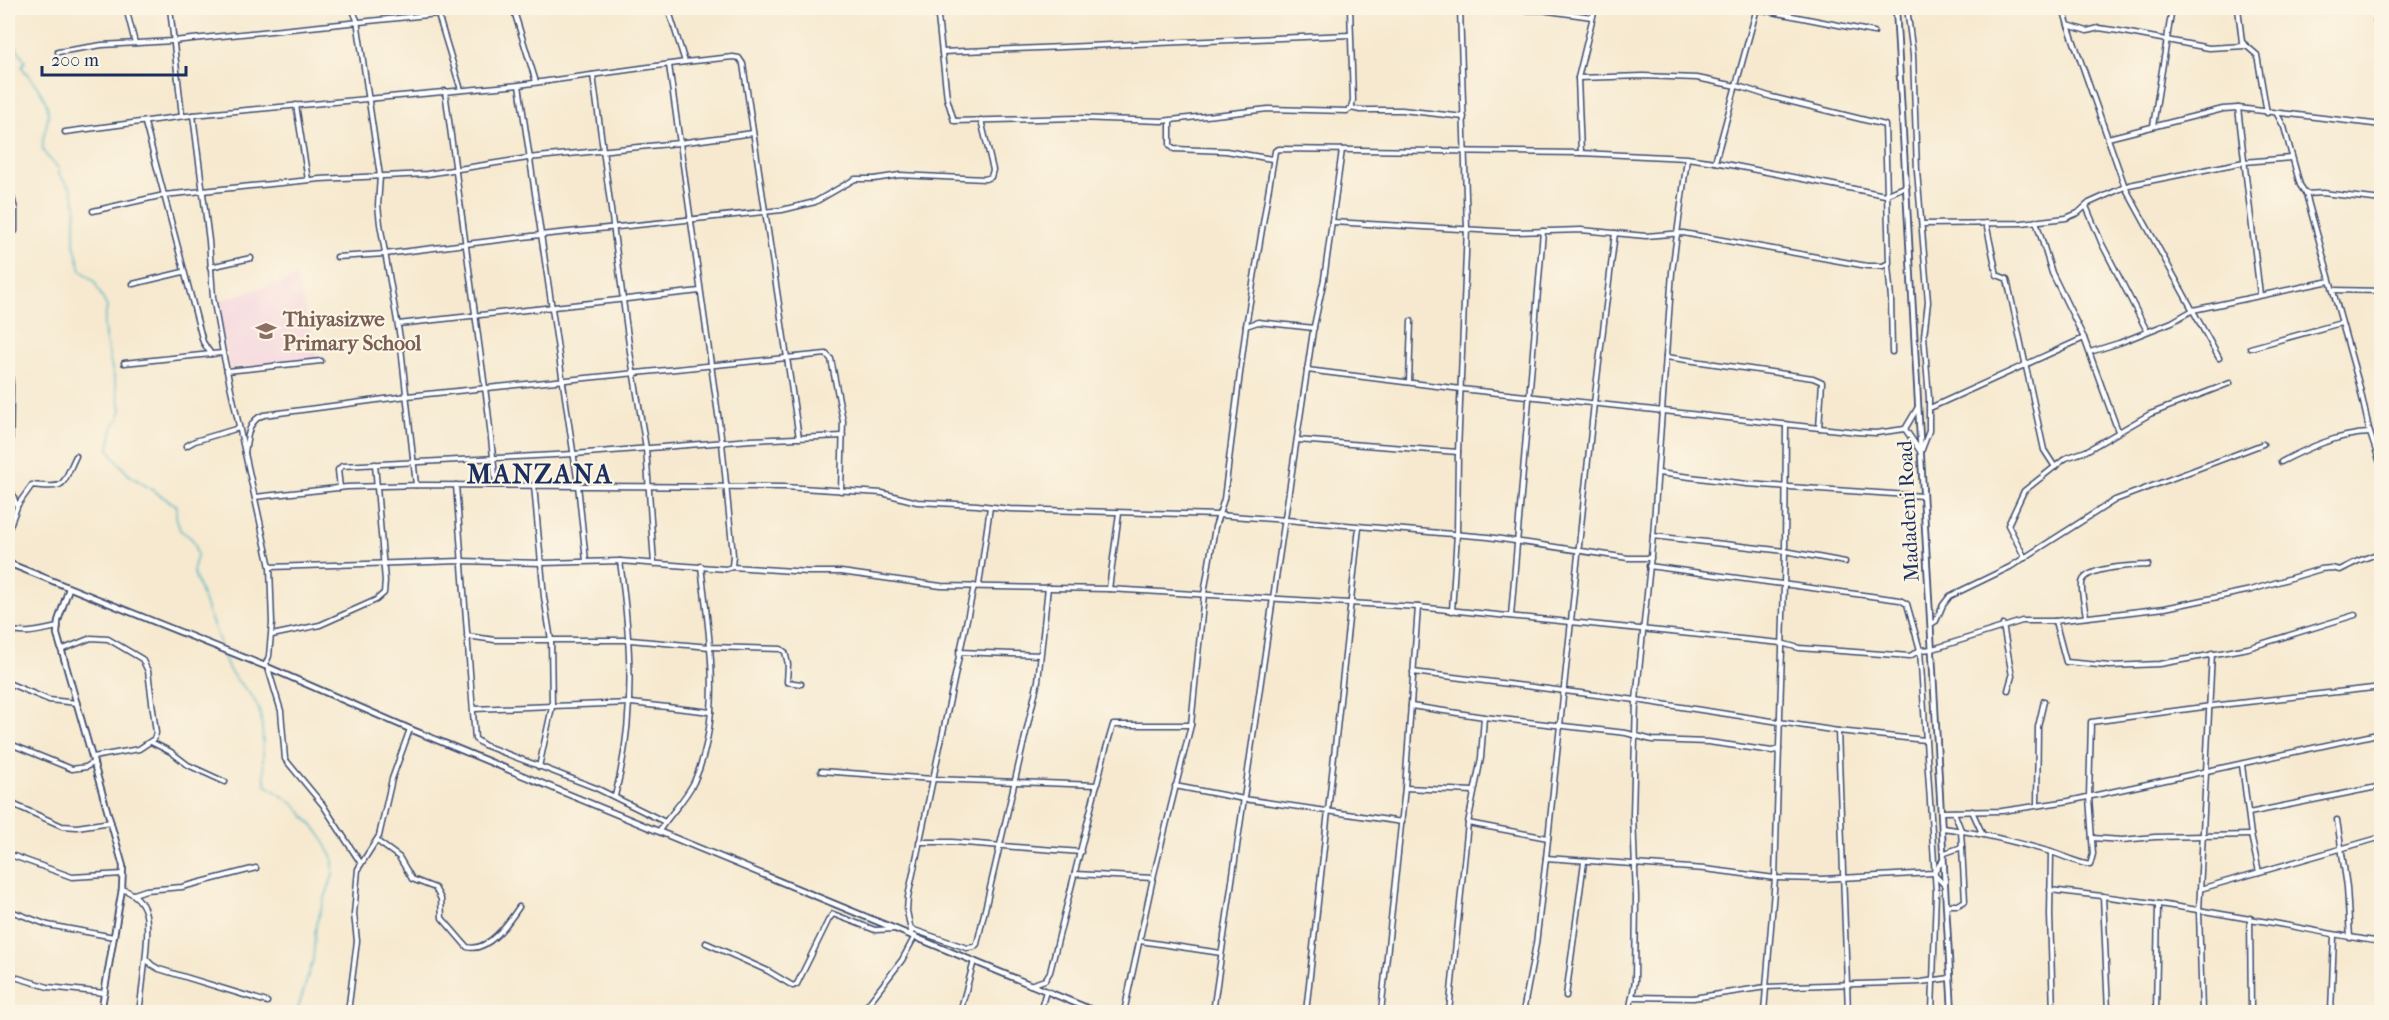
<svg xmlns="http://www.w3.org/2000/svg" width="2389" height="1020" font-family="'IM FELL French Canon',serif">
	<rect width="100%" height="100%" fill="#fcf5e5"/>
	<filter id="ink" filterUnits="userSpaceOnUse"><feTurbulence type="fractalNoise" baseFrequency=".0167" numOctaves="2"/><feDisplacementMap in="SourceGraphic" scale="12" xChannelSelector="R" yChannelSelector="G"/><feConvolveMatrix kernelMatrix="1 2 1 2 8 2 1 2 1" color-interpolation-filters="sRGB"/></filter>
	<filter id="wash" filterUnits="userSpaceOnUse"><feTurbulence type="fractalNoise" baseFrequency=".008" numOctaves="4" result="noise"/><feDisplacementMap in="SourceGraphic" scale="24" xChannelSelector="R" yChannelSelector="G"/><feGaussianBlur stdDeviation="1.35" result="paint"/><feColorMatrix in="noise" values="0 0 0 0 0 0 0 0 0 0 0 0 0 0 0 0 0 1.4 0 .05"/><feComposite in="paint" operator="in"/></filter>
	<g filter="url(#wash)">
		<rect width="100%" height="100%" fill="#f6e9cf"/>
		<path fill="#f4cfde" d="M296,277L318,360L230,368L215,302Z"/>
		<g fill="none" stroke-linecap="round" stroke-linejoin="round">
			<g stroke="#47b1c5" stroke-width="1.5">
				<path d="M8,22L12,40L25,61L22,67C31,81 48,95 48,113C49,126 37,144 46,155C50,160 55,164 59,169V175L71,188L76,205L74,244L81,270L94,281L107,307L104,324L105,337L121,409L119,419L114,424L109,448L113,456L129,475L177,506L176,517L180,530L191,538L195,544L197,556L193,571L221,646"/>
				<path d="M222,650C224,656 226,663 228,668C236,683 254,693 259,710C266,734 260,761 266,785L295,805L320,834L333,858V875L316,924L313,960L297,1012"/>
			</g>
		</g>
	</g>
	<g filter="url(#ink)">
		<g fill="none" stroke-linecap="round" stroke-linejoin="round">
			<g stroke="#3c4b6f" stroke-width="7">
				<g id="minor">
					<path d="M126,8L135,43"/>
					<path d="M170,8L182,116"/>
					<path d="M352,8L357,20L380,176L378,205L380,224L400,338L416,485"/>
					<path d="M436,8L461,90"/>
					<path d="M513,8L536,82"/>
					<path d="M937,8L947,98L954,121L1077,118L1162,121L1268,109L1347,111L1351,108L1353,100L1350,8"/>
					<path d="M1752,8L1874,32"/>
					<path d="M1907,8L1913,55L1917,171L1928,302L1924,336L1929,398V431L1921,452"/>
					<path d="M2063,8L2068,25L2125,187L2219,358"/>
					<path d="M2238,8L2242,42L2257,55L2267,113"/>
					<path d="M1460,11L1541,10L1592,17"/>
					<path d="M2376,21L2382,22"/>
					<path d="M2068,25L2087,31L2099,28L2119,31L2209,48L2245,46"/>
					<path d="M58,52L102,45L173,41L496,8"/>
					<path d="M942,52L1350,35"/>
					<path d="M685,62L733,57L739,58L743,64L799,438"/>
					<path d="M593,75L630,352L646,448L654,564"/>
					<path d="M519,85L578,485L586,561"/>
					<path d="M445,91L488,410L496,485"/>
					<path d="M296,105L308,180"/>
					<path d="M1351,108L1360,110H1402L1464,117"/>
					<path d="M2238,108L2260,295"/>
					<path d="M2277,114L2284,127L2300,185L2306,194L2359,384L2370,433L2382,469"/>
					<path d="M1170,121V145L1174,149L1226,151L1272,159"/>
					<path d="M145,123L203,342L211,354L223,353"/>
					<path d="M2153,126L2172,8"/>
					<path d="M65,132L193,115"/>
					<path d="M2108,138L2223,109L2238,108L2382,125"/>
					<path d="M1581,153L1578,78L1595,8"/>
					<path d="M1715,162L1757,8"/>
					<path d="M2306,194L2323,193L2382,200"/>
					<path d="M2086,206L2102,244L2147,331"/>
					<path d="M93,211L164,195L320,179L427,174L528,158L679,143L753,133"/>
					<path d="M2036,221L2052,273L2084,338L2118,431"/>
					<path d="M1332,222L1515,232L1581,230L1646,236L1683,233L1867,266H1883L1889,263L1885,125L1772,97L1741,87L1697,78L1643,76L1578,78"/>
					<path d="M1986,223L1997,275L2007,279L2044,450L2055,467"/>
					<path d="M1922,224L2022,223L2066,218L2078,213L2089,203L2129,185L2244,162L2291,158"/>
					<path d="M8,232L15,231V209L9,186"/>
					<path d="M337,257L385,254L540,235L782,210L815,202L855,179H874L900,175L985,179L991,177L993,170L981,120"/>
					<path d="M1888,265L1891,299L1892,352"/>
					<path d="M210,267L251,258"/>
					<path d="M133,284L183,272"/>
					<path d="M2333,290L2382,291"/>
					<path d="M398,324L700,291"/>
					<path d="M1246,326L1258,322L1314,328"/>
					<path d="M2250,348L2341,323"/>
					<path d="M2090,352L2119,343L2172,322L2193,310L2330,281"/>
					<path d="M1666,357L1813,378L1822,382L1819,428"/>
					<path d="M124,363L211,354"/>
					<path d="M1307,370L1461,389L1857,432L1876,433L1905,429"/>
					<path d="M8,371L10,374L11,386L10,475V486L17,507L8,531"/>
					<path d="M227,371L321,361"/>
					<path d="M1409,382L1411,321"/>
					<path d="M1930,408L2084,338"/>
					<path d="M1905,429L1920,451"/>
					<path d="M1905,429L1918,407"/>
					<path d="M1297,440L1458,452"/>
					<path d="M186,446L195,441L239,428"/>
					<path d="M245,453C247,439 248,419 264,415L407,396L826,354L831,359L843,421L841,491"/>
					<path d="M2281,462C2310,447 2338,434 2370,433"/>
					<path d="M1658,473L1747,484L1923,496"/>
					<path d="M456,485L475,739L484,745L596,788L665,822"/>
					<path d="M534,485L544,597L551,640L552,707L539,767"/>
					<path d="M340,488L338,470L342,466L574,454L751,440L843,436"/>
					<path d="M255,497L347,487L421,485L784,487L882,493L917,502L977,505L1010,509L1218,515L1286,520L1488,537L1628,558H1651"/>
					<path d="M17,506L32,485C67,488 60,489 76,456"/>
					<path d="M1653,536L1785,551L1845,562"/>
					<path d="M2025,558L2008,525L2024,491L2066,458L2086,451L2150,414L2230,383"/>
					<path d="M1649,566L1900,600L1907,604L1920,650L1936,892L1932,1012"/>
					<path d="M270,567L461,561L542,563L620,561L726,569L732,567L733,555L722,443L669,65"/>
					<path d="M732,567L808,572H841L941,586L1109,589L1418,607L1781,643L1799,648L1910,656L1920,650L1933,649L2022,621H2055L2165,608L2251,590L2321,569L2331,568L2340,570L2358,561L2382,552"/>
					<path d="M979,585L990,507"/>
					<path d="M1109,589L1119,513"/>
					<path d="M1452,611L1457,534L1458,452L1467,228L1460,8"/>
					<path d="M1511,616L1543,231"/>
					<path d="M2086,617C2085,607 2081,593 2082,583C2085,566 2134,566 2148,565"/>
					<path d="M2055,621L2066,662L2110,666L2160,664L2248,648L2355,615"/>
					<path d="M1931,624L1936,621L1943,605L1950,596L2010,567L2115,500L2263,444"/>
					<path d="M2003,625L2012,676L2008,690"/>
					<path d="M8,629C24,636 41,630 58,627"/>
					<path d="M272,635L320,625L376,600L384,593L385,581L375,464"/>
					<path d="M467,636L495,640H630L710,647L781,649L785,652L788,664L787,682L801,684"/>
					<path d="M61,650L91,638L108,639L142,659L148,671L156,733L154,739L139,749L93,757"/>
					<path d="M959,652L1040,655"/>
					<path d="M265,666L269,656L272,623L270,567L223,353L213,297L209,241L193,115L519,85L685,62L668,8"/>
					<path d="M268,668L281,711L285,759L323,805L360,862"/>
					<path d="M1413,672L1636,700L1838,731L1925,740"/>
					<path d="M8,683L49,700L77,703"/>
					<path d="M1411,706L1484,717L1626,733L1652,740L1708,742L1772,751L1779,749"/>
					<path d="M474,709L631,703L711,712"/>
					<path d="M1838,731L1848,1012"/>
					<path d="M151,742L171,752L188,765L225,782"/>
					<path d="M8,743L72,769L86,767L94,762"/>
					<path d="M2242,765L2251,835L2259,872"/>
					<path d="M821,771L933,779L1097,785"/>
					<path d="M1175,786L1244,799L1402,822"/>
					<path d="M1405,788L1473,791"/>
					<path d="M615,796C636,716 631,642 620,561"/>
					<path d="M8,802L62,826L77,827L111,822"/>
					<path d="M2037,805L2038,727L2044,701"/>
					<path d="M1972,811L1982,833"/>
					<path d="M1942,812L2002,811L2069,801L2382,733"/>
					<path d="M2249,813L2382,786"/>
					<path d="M2337,820L2347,887L2350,938"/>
					<path d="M1468,823L1548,838"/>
					<path d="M1942,828C1978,832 2016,842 2051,852C2064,856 2077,863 2090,865L2093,854L2089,797L2091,722L2211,706L2382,687"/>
					<path d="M659,831C670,814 685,800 694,782C724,715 709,636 701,566"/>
					<path d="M2092,838L2122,840L2155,837L2251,835"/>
					<path d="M377,841L399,857L412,879L435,888L441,899L442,918L467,947C488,953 509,922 519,907"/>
					<path d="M919,842H952L1081,852"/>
					<path d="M2051,852L2050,915L2053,1012"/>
					<path d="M1945,853L1962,847"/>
					<path d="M8,854L72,877L123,874"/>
					<path d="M1546,858L1705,869L1775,878L1822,879L1933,873L1943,860"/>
					<path d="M1075,874L1153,878"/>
					<path d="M1934,874L1945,886"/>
					<path d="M122,889C152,899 148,927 146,952C144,972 142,992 139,1012"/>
					<path d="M2200,889L2382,837"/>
					<path d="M2050,890C2117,897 2184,907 2250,919C2294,926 2337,936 2382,942"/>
					<path d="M134,894L146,890L182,887L256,868"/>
					<path d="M2103,896L2108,1012"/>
					<path d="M1947,905H1958L1965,901L1961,830L1954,812"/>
					<path d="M8,910L48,925L114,937"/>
					<path d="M2250,918L2251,1012"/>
					<path d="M911,929L967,948L974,947L977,944L1038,681L1048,587"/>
					<path d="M912,936L907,911L908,897L974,586"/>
					<path d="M1140,941L1221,953"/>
					<path d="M706,943L768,971L793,986L797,984L829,919L833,914L875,930L896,929"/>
					<path d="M146,959L152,965L159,969L267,1002"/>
					<path d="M8,975L48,987L105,993"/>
					<path d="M1030,985L1045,980L1050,972L1105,752L1113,725H1191"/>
					<path d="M1566,996L1584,862"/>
					<path d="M1633,997L1693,998L1766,987L1921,982L1950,978"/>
					<path d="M348,1012L357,941L354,914L358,869L379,836L392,779L410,729"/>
					<path d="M862,1012L902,960L915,936"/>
					<path d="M960,1012L974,961"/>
					<path d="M1040,1012L1046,991"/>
					<path d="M1124,1012L1153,878L1191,725L1204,594L1215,527L1224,499L1246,326L1275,151L1279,149L1581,153L1687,158L1715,162L1885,195L1907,186"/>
					<path d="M1213,1012L1273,598L1313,331L1324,279L1342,150"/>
					<path d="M1306,1012L1359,527"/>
					<path d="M1381,1012L1405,788L1418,607"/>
					<path d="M1449,1012L1468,823L1481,758L1484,717"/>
					<path d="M1523,1012L1536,944L1546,858L1594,403L1615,233"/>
					<path d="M1629,1012L1635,981L1636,897L1633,815L1636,700L1653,536L1672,272L1687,159"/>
					<path d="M1764,1012L1775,878L1785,551L1786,424"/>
					<path d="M2156,1012L2158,905"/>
					<path d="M2202,1012L2199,911L2212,653"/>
					<path d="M2331,1012L2334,936"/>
				</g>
			</g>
			<g stroke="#3c4b6f" stroke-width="8">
				<g id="tertiary">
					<path d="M1896,8L1952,1012"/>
					<path d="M8,563L265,666L410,729L1097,1012"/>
					<path d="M69,588L58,621L57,634L123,866L122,889L101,1012"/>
				</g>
			</g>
			<use href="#minor" stroke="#fff" stroke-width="4"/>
			<use href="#tertiary" stroke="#fff" stroke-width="4.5"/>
		</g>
	</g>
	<defs>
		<g id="school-bare" transform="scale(1.62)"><path d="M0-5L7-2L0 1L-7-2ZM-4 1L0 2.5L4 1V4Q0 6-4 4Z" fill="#8d6e63" stroke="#fcf5e5" stroke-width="2.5" paint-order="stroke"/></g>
	</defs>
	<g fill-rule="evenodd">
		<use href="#school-bare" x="266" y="331"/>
	</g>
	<g text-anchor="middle" stroke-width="4.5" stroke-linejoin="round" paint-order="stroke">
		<g font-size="21" font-weight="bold" fill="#785e54" stroke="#fcf5e5" text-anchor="start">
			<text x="283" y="326">Thiyasizwe<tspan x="283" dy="24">Primary School</tspan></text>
		</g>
		<g font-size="21" fill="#1b2f5e" stroke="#fcf5e5">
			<text transform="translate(1908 511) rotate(-93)" y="7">Madadeni Road</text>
		</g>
		<g font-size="27" font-weight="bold" letter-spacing="1.5" fill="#1b2f5e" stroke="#fcf5e5">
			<text x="540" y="483">MANZANA</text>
		</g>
	</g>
	<rect width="2389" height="1020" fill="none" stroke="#fcf5e5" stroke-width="30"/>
	<path d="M42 66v9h144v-9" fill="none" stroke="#1b2f5e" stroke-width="3"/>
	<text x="51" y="66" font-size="18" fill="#1b2f5e" stroke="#fcf5e5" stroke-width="4.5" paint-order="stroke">200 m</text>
</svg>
